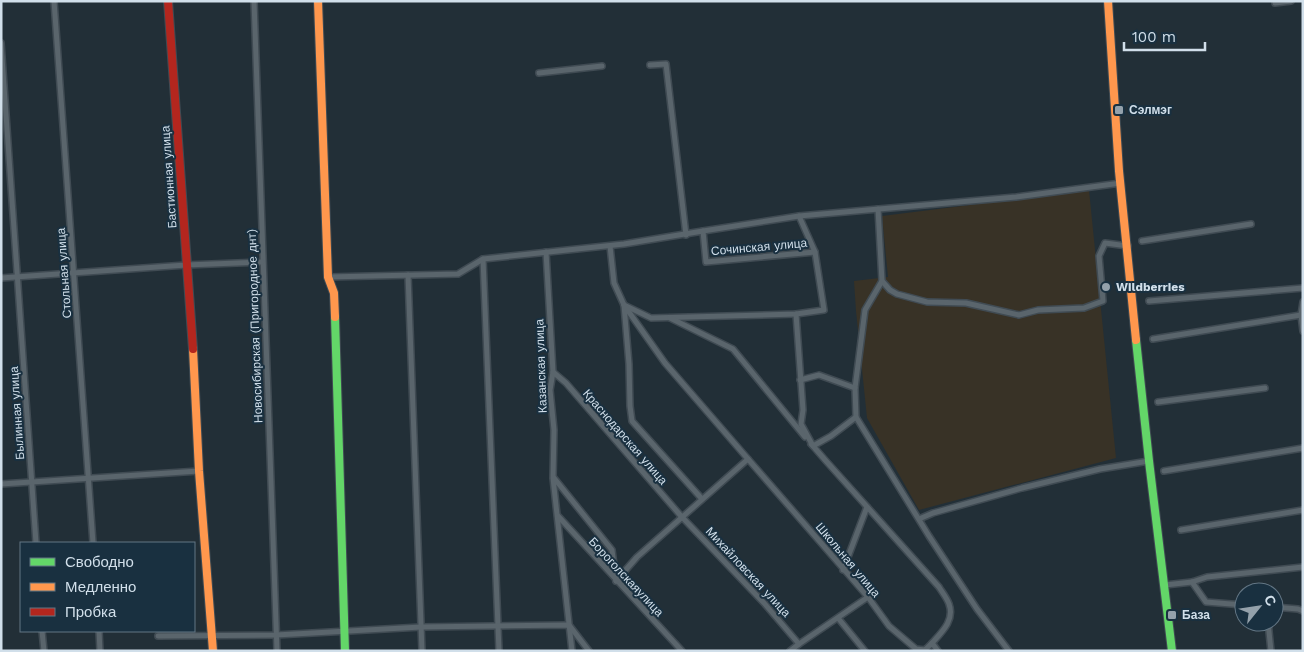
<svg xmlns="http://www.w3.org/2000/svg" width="1304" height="652" font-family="'Work Sans',sans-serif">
	<rect width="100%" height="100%" fill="#222f37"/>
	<path fill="#383226" d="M1089,190L1116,458L919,510L867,418L856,311L854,281L888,277L882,216Z"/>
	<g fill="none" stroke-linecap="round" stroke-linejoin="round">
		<g stroke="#404b53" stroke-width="8">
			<g id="street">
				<path d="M54,1L93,543"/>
				<path d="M254,1L277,651"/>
				<path d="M1275,3L1291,1"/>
				<path d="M1,43L36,543"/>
				<path d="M650,65L666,64L686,235"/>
				<path d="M539,73L602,66"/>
				<path d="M878,209L882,281L890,290L897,294L927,302L966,303L1019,315L1038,310L1084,308L1103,301L1099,256L1105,243L1128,246"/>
				<path d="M1142,241L1251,224"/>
				<path d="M610,246L614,283L624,305L629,364L630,406L632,421L702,499"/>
				<path d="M546,252L553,372L550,390L554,430L553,478L572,651"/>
				<path d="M815,252L706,262L703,231L799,216L1016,197L1121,183"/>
				<path d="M483,259L499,651"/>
				<path d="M408,275L422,651"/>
				<path d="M328,277L458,274L483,259L624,244L703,231"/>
				<path d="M1,278L186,265L262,262"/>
				<path d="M882,281L865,310L855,388L856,417L929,536L977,609L1009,651"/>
				<path d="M1149,301L1303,288"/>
				<path d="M1303,302L1301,315L1303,331"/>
				<path d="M624,305L651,318L796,314L824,310L815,252L799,216"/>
				<path d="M796,314L803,410L801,424L813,446L826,461L939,587C942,592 947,598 949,604C955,620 942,632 932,643"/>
				<path d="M670,318L733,349L805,437"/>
				<path d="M1153,339L1301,315"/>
				<path d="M553,372L566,383L681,516L764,603L799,644"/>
				<path d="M800,380L819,375L855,388"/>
				<path d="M1158,402L1265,388"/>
				<path d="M811,444L813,446L831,436L856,417"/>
				<path d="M748,459L868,597L889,626L916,649L925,650L932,643L938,651"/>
				<path d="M1164,471L1303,448"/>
				<path d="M554,478L612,550L616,581"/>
				<path d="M1,484L199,471"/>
				<path d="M558,516L682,651"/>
				<path d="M919,519L933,513L1022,488L1100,469L1149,461"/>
				<path d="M1181,530L1303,510"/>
				<path d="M843,570L867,507"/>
				<path d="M616,581L637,557L748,459L665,363L624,305"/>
				<path d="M1192,582L1206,602L1244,605"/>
				<path d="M1165,585L1192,582L1207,577L1303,567"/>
				<path d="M1274,607L1298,609L1303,611"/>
				<path d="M838,618L865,651"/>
				<path d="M1268,622L1271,651"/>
				<path d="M42,631L44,651"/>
				<path d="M99,631L100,651"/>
				<path d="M158,636L276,635L421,627L569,625L589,651"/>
				<path d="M790,651L799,644L868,597"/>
			</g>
		</g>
		<g stroke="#404b53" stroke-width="10">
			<g id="fast">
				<path d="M335,317L345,651"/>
				<path d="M1136,340L1149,461L1172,651"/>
			</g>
		</g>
		<g stroke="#404b53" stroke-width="10">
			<g id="slow">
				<path d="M318,1L328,277L334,293L335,317"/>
				<path d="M1108,1L1119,171L1136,340"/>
				<path d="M193,349L199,471L213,651"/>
			</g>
		</g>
		<g stroke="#404b53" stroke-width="10">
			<path id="jam" d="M168,1L193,349"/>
		</g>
		<use href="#street" stroke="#5a656c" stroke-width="5"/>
		<use href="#fast" stroke="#63d668" stroke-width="8"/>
		<use href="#slow" stroke="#ff974d" stroke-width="8"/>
		<use href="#jam" stroke="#b3261e" stroke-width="8"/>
	</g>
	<g fill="#94a1ab" stroke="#193040" stroke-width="2">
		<rect x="1114" y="105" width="10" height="10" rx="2.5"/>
		<circle cx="1106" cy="287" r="5"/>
		<rect x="1167" y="610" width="10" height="10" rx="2.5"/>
	</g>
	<g text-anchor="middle" stroke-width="4" stroke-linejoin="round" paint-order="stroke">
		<g font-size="12" font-weight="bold" fill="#d1dfea" stroke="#193040" text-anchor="start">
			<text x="1129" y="114">Сэлмэг</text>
			<text x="1116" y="291">Wildberries</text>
			<text x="1182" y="619">База</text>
		</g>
		<g font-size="12" fill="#d1dfea" stroke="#193040">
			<text transform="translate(169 177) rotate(-94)" y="4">Бастионная улица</text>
			<text transform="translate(759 247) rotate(-5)" y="4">Сочинская улица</text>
			<text transform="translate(64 273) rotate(-94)" y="4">Стольная улица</text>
			<text transform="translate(255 326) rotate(-92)" y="4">Новосибирская (Пригородное днт)</text>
			<text transform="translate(541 366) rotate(-92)" y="4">Казанская улица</text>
			<text transform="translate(17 413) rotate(-94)" y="4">Былинная улица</text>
			<text transform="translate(625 437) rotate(49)" y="4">Краснодарская улица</text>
			<text transform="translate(848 560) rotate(50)" y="4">Школьная улица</text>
			<text transform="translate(748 572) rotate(47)" y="4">Михайловская улица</text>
			<text transform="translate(626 577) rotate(47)" y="4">Бороголскаяулица</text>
		</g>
	</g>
	<rect width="1304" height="652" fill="none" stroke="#d1dfea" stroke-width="5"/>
	<rect x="20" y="542" width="175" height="90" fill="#193040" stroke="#637684"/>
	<rect x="30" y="558" width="25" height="8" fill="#63d668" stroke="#637684"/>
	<text x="65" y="567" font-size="15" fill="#d1dfea">Свободно</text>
	<rect x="30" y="583" width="25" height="8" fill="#ff974d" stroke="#637684"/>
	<text x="65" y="592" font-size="15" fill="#d1dfea">Медленно</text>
	<rect x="30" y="608" width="25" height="8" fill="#b3261e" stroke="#637684"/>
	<text x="65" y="617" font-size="15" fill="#d1dfea">Пробка</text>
	<g transform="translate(1259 607) rotate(60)"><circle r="24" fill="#193040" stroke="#637684"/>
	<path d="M0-4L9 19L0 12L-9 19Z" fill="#94a1ab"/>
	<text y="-8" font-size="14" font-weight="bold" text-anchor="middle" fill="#d1dfea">С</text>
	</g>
	<path d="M1124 42v8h81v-8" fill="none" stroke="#d1dfea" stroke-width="2.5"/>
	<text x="1132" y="42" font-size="15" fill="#d1dfea" stroke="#193040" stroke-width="4" paint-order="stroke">100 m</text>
</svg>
